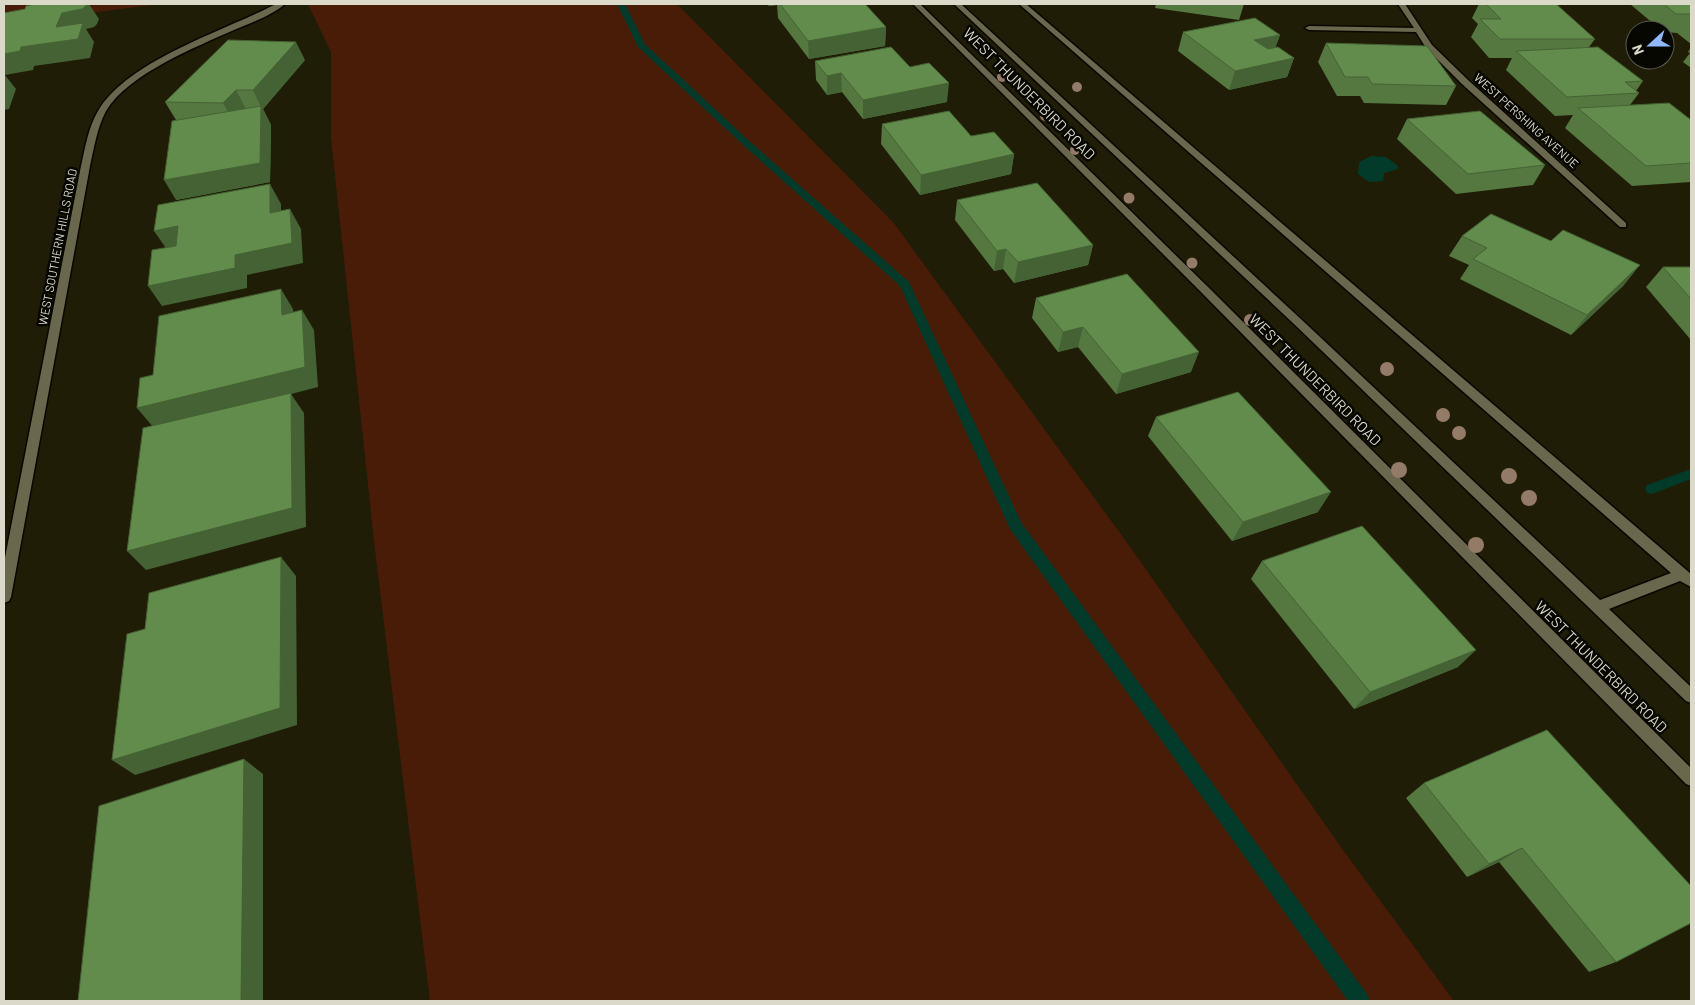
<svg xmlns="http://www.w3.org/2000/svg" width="1695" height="1005" font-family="Barlow,sans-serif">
	<rect width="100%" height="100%" fill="#1f1d05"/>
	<g fill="#491c08">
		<path d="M4,4H160L4,24Z"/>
		<path d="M308,4H677L893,222L1128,544L1343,850L1454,1001H430L375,550L331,138V52Z"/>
	</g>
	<path fill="#033b2b" d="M1371,156L1386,157L1398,166V169L1384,173L1383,181L1369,182L1358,174L1359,163L1361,161Z"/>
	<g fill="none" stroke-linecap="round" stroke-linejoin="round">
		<g fill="#033b2b" fill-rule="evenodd">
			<path d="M617,4H625L645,44L748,140L909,282L1021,522L1367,994L1370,1001H1348L1010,529L900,286L742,144L638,47Z"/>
			<path d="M1691,469V479L1652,494L1647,493L1645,489L1647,485Z"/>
		</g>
		<g stroke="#090700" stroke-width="3">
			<g id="minor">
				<path d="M276,4H285C271,16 250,23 234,30C196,47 128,74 106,111C97,128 94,148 90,166L11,597L9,601L4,603V563L81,166C85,148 88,128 98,111C128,60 224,31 276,4Z"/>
				<path d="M913,4H920L1207,286L1691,768V786L1686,784L1199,290Z"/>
				<path d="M1398,4H1405L1432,45L1468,80L1626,223V227H1620L1462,84L1426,48L1416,32L1309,30L1305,28L1309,26L1414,28Z"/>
			</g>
		</g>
		<g stroke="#090700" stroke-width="3">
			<path id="secondary" d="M954,4H961L1303,321L1600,600L1671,573L1019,4H1026L1691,574V587L1680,581L1609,609L1691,687V703L1686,701L1295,325Z"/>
		</g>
		<use href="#minor" fill="#69674c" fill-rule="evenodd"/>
		<use href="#secondary" fill="#69674c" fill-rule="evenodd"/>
	</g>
	<g fill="#947b67">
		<circle cx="1002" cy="77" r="5"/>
		<circle cx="1077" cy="87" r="5"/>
		<circle cx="1045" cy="116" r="5"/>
		<circle cx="1075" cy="150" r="5"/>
		<circle cx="1129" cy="198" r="5.5"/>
		<circle cx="1192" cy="263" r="5.5"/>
		<circle cx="1250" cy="320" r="6"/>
		<circle cx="1387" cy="369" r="7"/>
		<circle cx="1329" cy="395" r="7"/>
		<circle cx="1443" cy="415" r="7"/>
		<circle cx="1459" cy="433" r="7"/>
		<circle cx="1399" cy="470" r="8"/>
		<circle cx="1509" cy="476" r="8"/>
		<circle cx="1529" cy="498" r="8"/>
		<circle cx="1476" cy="545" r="8"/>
	</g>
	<g fill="#547840">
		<path d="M767,4H865L886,27L885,46L809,59L778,18L777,5L769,6Z"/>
		<path d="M1156,4H1244L1239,20L1155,8Z"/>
		<path d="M1479,4H1559L1558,6L1595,39L1589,47L1643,81L1636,91L1639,93L1630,105L1691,120V182L1632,186L1565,128L1573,115L1555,116L1506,70L1512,58H1489L1471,37L1478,24L1472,18Z"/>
		<path d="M1630,4H1691V44L1677,33L1665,32V30H1661Z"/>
		<path d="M1183,32L1280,35L1275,48L1294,58L1287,77L1229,90L1178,51Z"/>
		<path d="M1326,43L1456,86L1446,105L1364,103L1360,96H1337L1318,62Z"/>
		<path d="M1691,47V68L1683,62L1690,53L1688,52Z"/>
		<path d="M305,60L263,109L271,125L270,182L176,200V120L165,102Z"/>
		<path d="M815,61L910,67L947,102L863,119L842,92L827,95L816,80Z"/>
		<path d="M1407,119L1545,165L1533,185L1456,194L1397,139Z"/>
		<path d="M882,124L971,136L1014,154L1011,174L920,195L881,144Z"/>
		<path d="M957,200L1093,245L1088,265L1014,283L1003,269L994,271L955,220Z"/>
		<path d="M1462,236L1624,285L1571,335L1460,279L1469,265L1449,256Z"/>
		<path d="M1663,267H1691V340L1646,287Z"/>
		<path d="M1036,298L1191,372L1116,394L1078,347L1058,352L1032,318Z"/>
		<path d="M1156,417L1318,512L1232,541L1148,436Z"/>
		<path d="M1262,561L1458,667L1354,709L1251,579Z"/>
		<path d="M1547,730L1616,962L1589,972L1499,862L1467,877L1406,798L1424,783Z"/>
	</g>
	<g fill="#456234">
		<path d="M87,4H89L99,19L97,24L94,27L86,29L94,42L90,58L34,66L33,70L5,75L16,89L9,109L4,110V54L21,47L56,27L62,13Z"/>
		<path d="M769,4H777V5L769,6Z"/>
		<path d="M886,27L885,46L809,59L808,41Z"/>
		<path d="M1280,35L1273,54L1254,40Z"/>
		<path d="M296,42L305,60L263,109L271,125L270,182L176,200L164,180L261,107L253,90Z"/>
		<path d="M1294,58L1287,77L1229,90L1235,71Z"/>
		<path d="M841,73L842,92L827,95V76Z"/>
		<path d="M949,83L947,102L863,119V100Z"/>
		<path d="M236,90L246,109L234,123L223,103Z"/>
		<path d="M1014,154L1011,174L920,195L921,175Z"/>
		<path d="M270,184L281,204V233L270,213Z"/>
		<path d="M290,209L301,229L303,263L247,275V288L162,306L148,286L235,255Z"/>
		<path d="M178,226L191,246L168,251L154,231Z"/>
		<path d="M1093,245L1088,265L1014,283L1018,262Z"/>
		<path d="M1006,249L1003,269L994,271L997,251Z"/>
		<path d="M1640,265L1624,285L1571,335L1587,315Z"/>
		<path d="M281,289L293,309L294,335L282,315Z"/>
		<path d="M302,310L314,330L318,387L291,394L304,413L306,527L146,570L127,551L154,428L137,408Z"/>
		<path d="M1083,327L1078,347L1058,352L1063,332Z"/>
		<path d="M1199,352L1191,372L1116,394L1122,374Z"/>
		<path d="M1331,492L1318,512L1232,541L1243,522Z"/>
		<path d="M281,557L296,576L297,725L135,775L112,760Z"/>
		<path d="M1476,650L1458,667L1354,709L1370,692Z"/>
		<path d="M244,759L263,774V1001H241Z"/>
		<path d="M1522,848L1499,862L1467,877L1489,864Z"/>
	</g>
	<g fill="#628c4b" stroke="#456234">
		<path d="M35,4H87L86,6L82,9L62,13L56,27L83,23L78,39L21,47L20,51L4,54V13L25,9L26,6Z"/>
		<path d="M780,4H865L886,27L808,41Z"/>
		<path d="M1486,4H1556L1595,39H1500L1480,19H1501Z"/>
		<path d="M1664,4H1691V16L1690,14H1676Z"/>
		<path d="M1255,18L1280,35L1254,40L1268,49L1278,47L1294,58L1235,71L1183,32Z"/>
		<path d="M228,40L296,42L253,90H236L223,103L165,102Z"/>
		<path d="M1326,43L1427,46L1456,86L1372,84L1368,77H1345Z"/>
		<path d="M891,47L910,67L929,63L949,83L863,100L841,73L827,76L815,61Z"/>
		<path d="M1598,47L1643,81L1625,82L1639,93L1567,97L1516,51Z"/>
		<path d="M1669,103L1691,120V163L1646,166L1578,108Z"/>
		<path d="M261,106L260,163L164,180L172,121Z"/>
		<path d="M949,111L971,136L994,132L1014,154L921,175L882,124Z"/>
		<path d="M1480,111L1545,165L1468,174L1407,119Z"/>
		<path d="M1037,183L1093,245L1018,262L1006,249L997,251L957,200Z"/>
		<path d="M270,184V213L290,209L292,243L235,255V268L148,286L152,250L176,246L178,226L154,231L158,205Z"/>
		<path d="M1491,214L1551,241L1563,230L1640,265L1587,315L1473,259L1487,248L1462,236Z"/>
		<path d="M1663,267H1691V299Z"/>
		<path d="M1127,274L1199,352L1122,374L1083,327L1063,332L1036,298Z"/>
		<path d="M281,289L282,315L302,310L305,367L137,408L140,378L153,375L159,316Z"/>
		<path d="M1238,392L1331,492L1243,522L1156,417Z"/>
		<path d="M291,393L292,508L127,551L143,428Z"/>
		<path d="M1362,526L1476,650L1370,692L1262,561Z"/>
		<path d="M281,557L280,708L112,760L127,634L145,629L149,593Z"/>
		<path d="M1547,730L1691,886V923L1616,962L1522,848L1489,864L1424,783Z"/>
		<path d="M244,759L241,1001H78L99,806Z"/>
	</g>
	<g text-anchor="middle" stroke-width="5" stroke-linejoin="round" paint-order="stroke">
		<g font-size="12" fill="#dad9ca" stroke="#070701">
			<text transform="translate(1526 121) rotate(42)" y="4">WEST PERSHING AVENUE</text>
			<text transform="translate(58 247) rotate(-79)" y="4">WEST SOUTHERN HILLS ROAD</text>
		</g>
		<g font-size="15" fill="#dad9ca" stroke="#070701">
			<text transform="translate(1029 94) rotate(45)" y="5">WEST THUNDERBIRD ROAD</text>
			<text transform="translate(1315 380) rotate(45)" y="5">WEST THUNDERBIRD ROAD</text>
			<text transform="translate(1601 667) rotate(45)" y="5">WEST THUNDERBIRD ROAD</text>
		</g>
	</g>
	<rect width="1695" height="1005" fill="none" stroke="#dad9ca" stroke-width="10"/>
	<g transform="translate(1650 45) rotate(249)"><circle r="24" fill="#070701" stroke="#5b5b51"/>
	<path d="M0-4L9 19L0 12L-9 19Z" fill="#8fb8fd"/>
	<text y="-8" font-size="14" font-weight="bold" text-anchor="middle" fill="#dad9ca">N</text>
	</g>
</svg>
